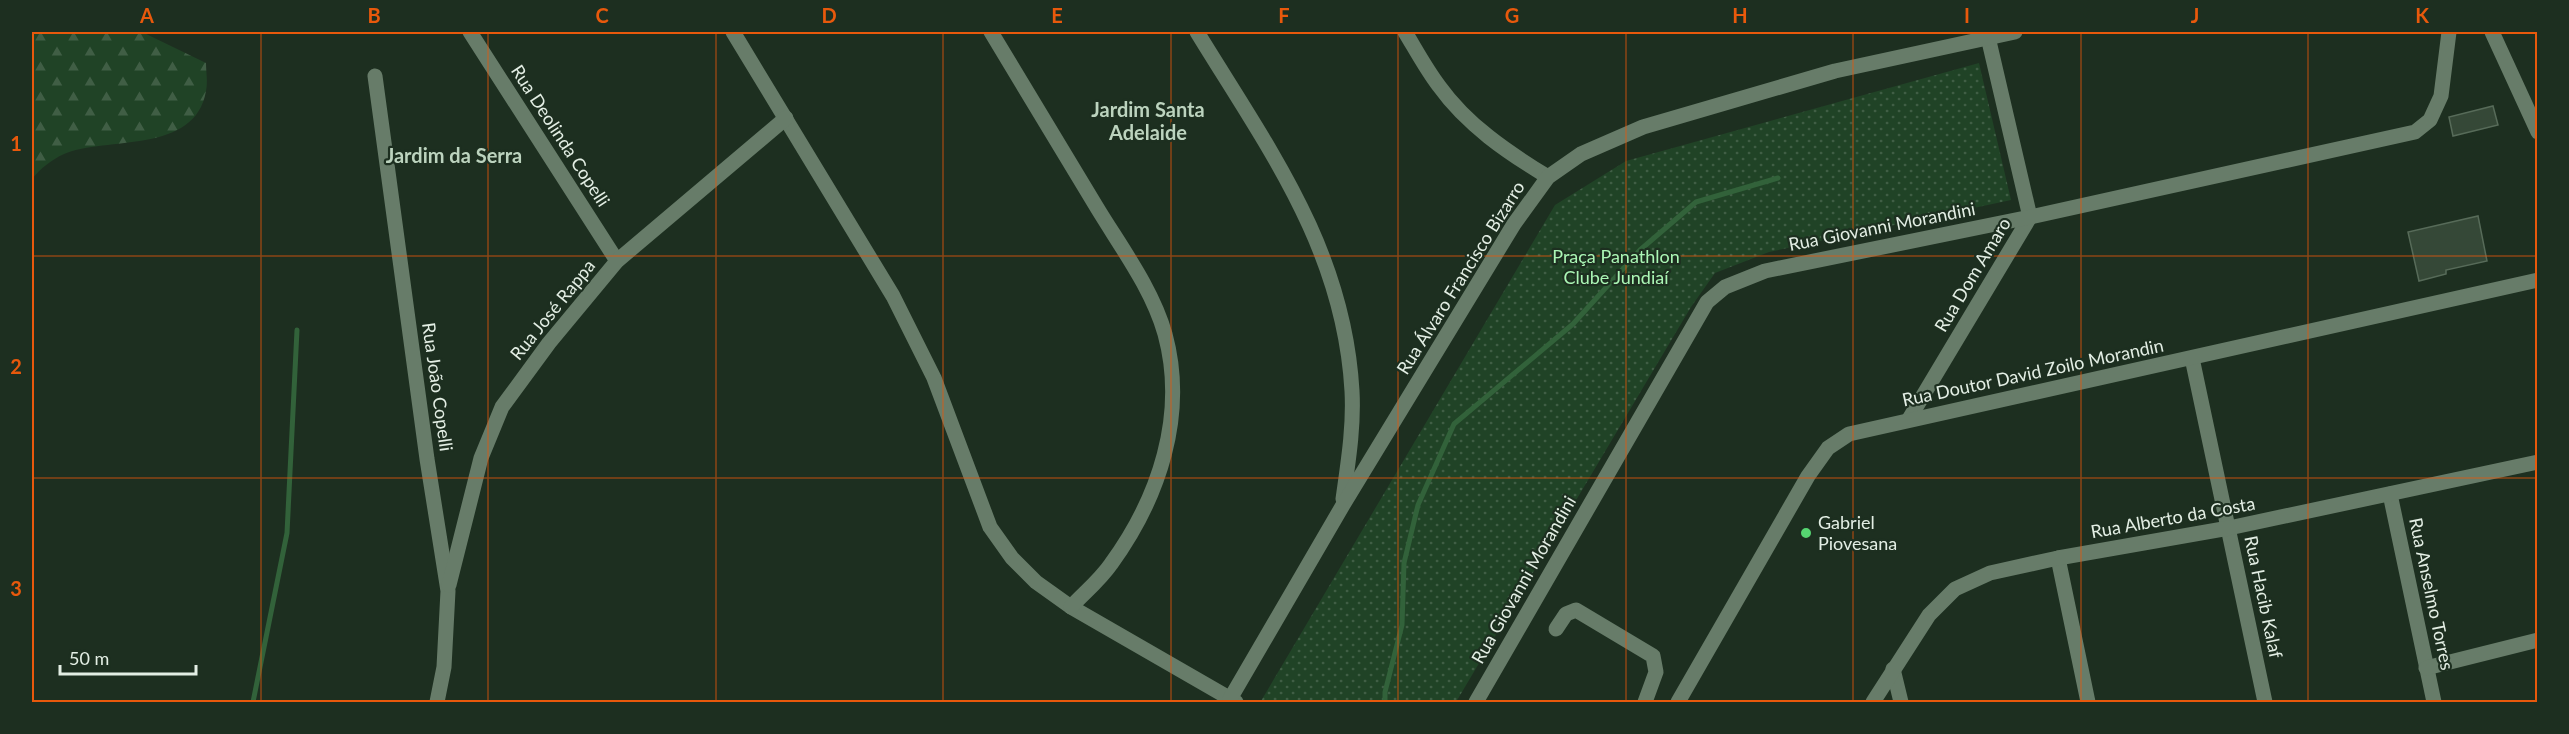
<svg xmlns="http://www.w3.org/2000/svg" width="2569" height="734" font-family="Lato,sans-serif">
	<defs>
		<pattern id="forest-firs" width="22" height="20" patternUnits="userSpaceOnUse" patternTransform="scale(1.5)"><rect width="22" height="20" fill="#204326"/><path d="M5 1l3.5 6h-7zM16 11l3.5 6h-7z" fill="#405e45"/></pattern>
		<pattern id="park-dots" width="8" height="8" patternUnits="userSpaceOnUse" patternTransform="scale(1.5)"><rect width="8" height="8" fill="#204326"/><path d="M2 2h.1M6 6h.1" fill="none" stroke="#405e45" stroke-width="1.8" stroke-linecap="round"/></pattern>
	</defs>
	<rect width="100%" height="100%" fill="#1d2f20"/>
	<path fill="url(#forest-firs)" d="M32,32H142L206,63C206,72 208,82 206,91C195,155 106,136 64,154C51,160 41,168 32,179Z"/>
	<path fill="url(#park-dots)" d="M1979,63L2011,200L1769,252L1715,273L1691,307L1456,702L1261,701L1555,205L1626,161Z"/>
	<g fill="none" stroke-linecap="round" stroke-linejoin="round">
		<g stroke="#32623a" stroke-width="5">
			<path d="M253,702L287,533L297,330"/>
			<path d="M1385,702V692L1402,625L1404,563L1418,505L1454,424L1573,324L1640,250L1696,202L1778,178"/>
		</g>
	</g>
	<g fill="#354837" stroke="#576b59" stroke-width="1.5">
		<path d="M2493,106L2498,125L2453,136L2449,117Z"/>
		<path d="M2478,216L2487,261L2446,270V274L2419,281L2408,232Z"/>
	</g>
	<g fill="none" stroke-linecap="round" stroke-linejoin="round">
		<g stroke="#677c69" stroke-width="15">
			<path d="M470,32L617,261"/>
			<path d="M733,32L893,296L934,378L990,527L1012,558L1036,582L1071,607L1236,702"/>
			<path d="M991,32C1026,90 1061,148 1096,206C1120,246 1152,288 1165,334C1187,415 1159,498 1111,564C1100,580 1084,593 1071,607"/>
			<path d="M1197,32C1268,148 1344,249 1352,391C1354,427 1348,463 1343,499"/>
			<path d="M1405,32C1416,50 1426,69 1439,86C1467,125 1507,152 1548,177"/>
			<path d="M2492,32L2538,132"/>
			<path d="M375,76L427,459L448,591L444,667L437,702"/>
			<path d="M2192,358L2265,702"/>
			<path d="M1909,419L2030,217L1988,37"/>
			<path d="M2390,494L2434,702"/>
			<path d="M2058,558L2088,702"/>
			<path d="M449,585L481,458L502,407L549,343L617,261L786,118"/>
			<path d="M1556,629L1566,614L1576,610L1653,656L1656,672L1645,702"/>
			<path d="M2426,668L2538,640"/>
			<path d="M1893,669L1901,702"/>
			<path d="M1230,699L1343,505L1514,224L1548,177L1581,154L1643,127L1835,71L2015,32"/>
			<path d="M1476,702L1707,302L1725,287L1765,271L2030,217L2415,132L2430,120L2441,96L2449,32"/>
			<path d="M1678,702L1808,476L1828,448L1849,434L2538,280"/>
			<path d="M1873,702L1929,615L1955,589L1990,573L2058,558L2229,528L2538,462"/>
		</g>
	</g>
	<path fill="none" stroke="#e8590c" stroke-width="1.5" stroke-opacity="0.55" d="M261,32V702M488,32V702M716,32V702M943,32V702M1171,32V702M1398,32V702M1626,32V702M1853,32V702M2081,32V702M2308,32V702M32,256H2538M32,478H2538"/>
	<circle fill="#56d671" stroke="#1d2f20" stroke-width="2" cx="1806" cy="533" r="6"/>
	<g text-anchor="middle" stroke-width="4.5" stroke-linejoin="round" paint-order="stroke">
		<g font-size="18" fill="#e3eee4" stroke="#1d2f20">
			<text transform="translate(560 136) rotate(57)" y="6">Rua Deolinda Copelli</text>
			<text transform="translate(1882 227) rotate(-11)" y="6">Rua Giovanni Morandini</text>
			<text transform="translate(1973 275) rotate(-59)" y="6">Rua Dom Amaro</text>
			<text transform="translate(1461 278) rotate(-58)" y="6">Rua Álvaro Francisco Bizarro</text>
			<text transform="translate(553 310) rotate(-51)" y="6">Rua José Rappa</text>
			<text transform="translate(2033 373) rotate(-12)" y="6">Rua Doutor David Zoilo Morandin</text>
			<text transform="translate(437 387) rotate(82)" y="6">Rua João Copelli</text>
			<text transform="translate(2173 518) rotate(-10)" y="6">Rua Alberto da Costa</text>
			<text transform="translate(1524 580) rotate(-60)" y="6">Rua Giovanni Morandini</text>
			<text transform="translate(2431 594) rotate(78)" y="6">Rua Anselmo Torres</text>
			<text transform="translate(2263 597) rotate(78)" y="6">Rua Hacib Kalaf</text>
		</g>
		<g font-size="18" fill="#abf6b5" stroke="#1d2f20">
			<text x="1616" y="263">Praça Panathlon<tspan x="1616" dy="21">Clube Jundiaí</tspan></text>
		</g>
		<g font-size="18" fill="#e3eee4" stroke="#1d2f20" text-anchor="start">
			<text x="1818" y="529">Gabriel<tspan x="1818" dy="21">Piovesana</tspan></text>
		</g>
		<g font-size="20" font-weight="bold" fill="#bcd3be" stroke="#1d2f20">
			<text x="1148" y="117">Jardim Santa<tspan x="1148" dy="23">Adelaide</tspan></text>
			<text x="454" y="163">Jardim da Serra</text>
		</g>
	</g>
	<rect width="2569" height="734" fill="none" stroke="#1d2f20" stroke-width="66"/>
	<path d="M60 665v9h136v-9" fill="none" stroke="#e3eee4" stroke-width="3"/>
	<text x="69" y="665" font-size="18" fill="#e3eee4" stroke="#1d2f20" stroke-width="4.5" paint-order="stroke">50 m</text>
	<rect x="33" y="33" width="2503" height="668" fill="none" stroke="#e8590c" stroke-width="2"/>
	<g font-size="20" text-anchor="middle" font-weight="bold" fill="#e8590c">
		<text x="147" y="23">A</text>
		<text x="374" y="23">B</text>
		<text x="602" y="23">C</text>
		<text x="829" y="23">D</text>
		<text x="1057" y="23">E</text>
		<text x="1284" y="23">F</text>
		<text x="1512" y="23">G</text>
		<text x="1740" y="23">H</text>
		<text x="1967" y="23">I</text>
		<text x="2195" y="23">J</text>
		<text x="2422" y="23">K</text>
		<text x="16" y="151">1</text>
		<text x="16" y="374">2</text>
		<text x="16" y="596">3</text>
	</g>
</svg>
